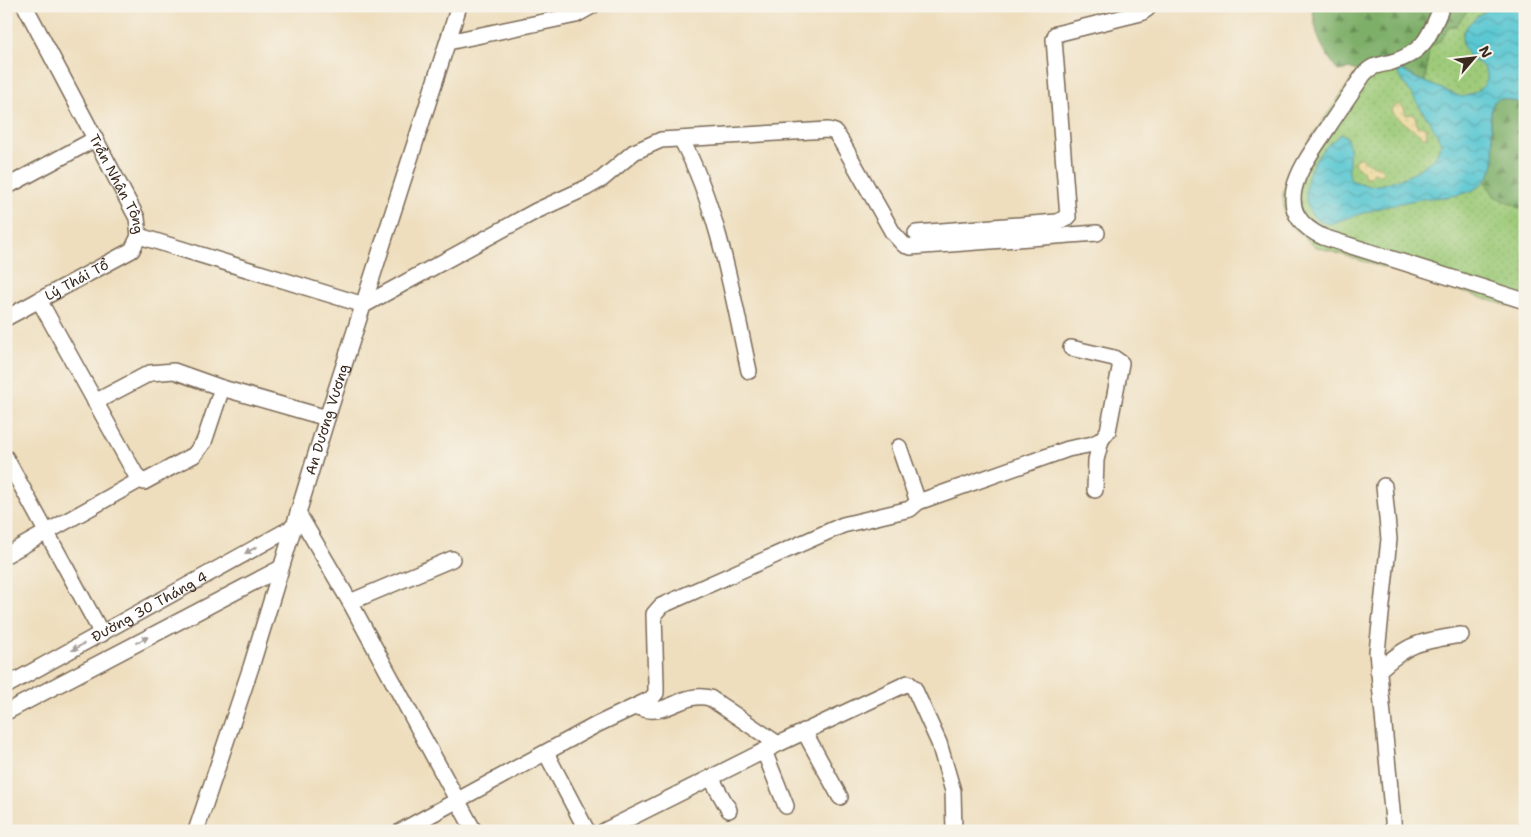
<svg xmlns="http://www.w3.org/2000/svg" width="1531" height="837" font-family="'Shantell Sans',sans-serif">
	<defs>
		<pattern id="grass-dots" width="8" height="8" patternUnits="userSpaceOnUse" patternTransform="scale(1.25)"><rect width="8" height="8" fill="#9ecb79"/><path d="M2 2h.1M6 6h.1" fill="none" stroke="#89ae68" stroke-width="1.8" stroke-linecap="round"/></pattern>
		<pattern id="forest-firs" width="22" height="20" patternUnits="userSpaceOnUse" patternTransform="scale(1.25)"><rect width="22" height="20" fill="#7eaf69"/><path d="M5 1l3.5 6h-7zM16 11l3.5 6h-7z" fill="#688f56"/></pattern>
		<pattern id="sand-dots" width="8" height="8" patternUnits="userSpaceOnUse" patternTransform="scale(1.25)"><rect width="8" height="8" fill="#eeda9e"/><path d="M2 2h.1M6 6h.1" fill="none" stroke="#cdbb88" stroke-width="1.8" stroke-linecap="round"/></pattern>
		<pattern id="water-waves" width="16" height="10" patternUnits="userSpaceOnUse" patternTransform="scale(1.25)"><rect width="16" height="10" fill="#5ac7d2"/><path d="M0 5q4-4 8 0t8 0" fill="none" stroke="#4ca2aa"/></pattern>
	</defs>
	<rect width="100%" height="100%" fill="#f7f3e8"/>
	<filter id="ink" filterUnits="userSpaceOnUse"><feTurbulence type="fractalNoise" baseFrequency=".02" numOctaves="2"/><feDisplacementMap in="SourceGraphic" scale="10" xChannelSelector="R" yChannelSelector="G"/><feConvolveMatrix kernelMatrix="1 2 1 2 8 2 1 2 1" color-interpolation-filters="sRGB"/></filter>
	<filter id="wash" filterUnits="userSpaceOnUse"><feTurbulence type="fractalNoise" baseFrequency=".0096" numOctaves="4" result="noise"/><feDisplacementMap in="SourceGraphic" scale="20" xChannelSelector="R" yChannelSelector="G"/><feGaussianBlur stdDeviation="1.12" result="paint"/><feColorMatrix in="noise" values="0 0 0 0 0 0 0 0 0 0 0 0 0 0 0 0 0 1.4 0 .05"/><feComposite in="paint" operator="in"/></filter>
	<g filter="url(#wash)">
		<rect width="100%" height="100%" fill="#eedebe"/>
		<path fill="url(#grass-dots)" stroke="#6c7a4c" d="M1402,6H1525V311L1314,246L1285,220L1283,194L1291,167Z"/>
		<g fill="url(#forest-firs)" stroke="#5c6c44">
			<path d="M1312,6H1471L1456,26L1448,28L1440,41L1429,48L1425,82C1401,72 1399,62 1372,77L1351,69L1338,71C1319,43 1317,40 1312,6Z"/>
			<path d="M1501,98L1525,104V210L1494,196L1485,180C1505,158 1484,126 1494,100Z"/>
		</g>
		<g fill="url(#sand-dots)" stroke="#94825e">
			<path d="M1399,104L1404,108L1406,115L1410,114L1415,116L1417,126L1426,127L1427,136L1423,137L1392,113L1391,109Z"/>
			<path d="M1360,157L1373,166H1380L1383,171L1382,175L1374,172L1370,177H1365L1363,171L1355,164L1354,161Z"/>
		</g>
		<path fill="url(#water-waves)" stroke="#4a7878" d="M1495,6H1525V104L1501,98L1494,101C1484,124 1501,152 1491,172C1487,181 1477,189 1469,192C1453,198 1432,197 1416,200C1387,205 1358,214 1331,224C1300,222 1302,184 1314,162C1320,151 1331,142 1341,134L1345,135C1354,149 1345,164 1351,180L1369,186L1384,184L1410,175L1435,158L1441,144L1436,132L1395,69H1400L1415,78L1462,97C1478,93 1498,81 1480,64C1476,61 1470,59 1468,55C1451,32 1476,15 1495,6Z"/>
	</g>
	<g filter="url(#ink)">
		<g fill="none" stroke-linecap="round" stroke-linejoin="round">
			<g stroke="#7a6956" stroke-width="18">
				<g id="minor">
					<path id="s1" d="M25,6L137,218L139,236"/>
					<path d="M1442,6C1430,35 1424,53 1392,62C1379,66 1375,63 1364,74C1351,93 1338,112 1325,132C1301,167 1268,211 1323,237L1525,301"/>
					<path d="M448,42L576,15L592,6"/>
					<path d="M681,139C718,206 733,297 749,371"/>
					<path d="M6,187L95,139"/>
					<path d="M916,233L1057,222L1068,217L1054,39L1056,34L1064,32L1141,13L1147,9V6"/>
					<path d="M139,236L364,305L536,211L586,188L602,179L634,152L661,140L828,130L835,132L841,141L893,233L904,245L911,247L1097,233"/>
					<path d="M39,300L137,477L144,482L194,455L204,442L222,388L327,418"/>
					<path id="s2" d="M6,318L132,250L139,236"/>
					<path d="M95,402L150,373L174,371L222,388"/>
					<path d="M6,458L102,634"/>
					<path d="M1384,486L1389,539L1377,652L1394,831"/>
					<path d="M1095,490L1096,460L1101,440"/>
					<path d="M918,502L1068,449L1093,444L1101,440L1108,431L1121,363L1114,358L1071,348"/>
					<path d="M298,513L350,602L474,831"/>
					<path d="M6,555L140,480"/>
					<path d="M350,602L452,559"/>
					<path d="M1378,671C1410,642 1419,642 1461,635"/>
					<path id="s3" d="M6,686L293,527"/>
					<path d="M636,706C666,721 681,690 710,698L778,744"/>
					<path d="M6,712L279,569"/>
					<path d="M804,731L840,797"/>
					<path d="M764,751L786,806"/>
					<path d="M546,753L587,831"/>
					<path d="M711,778L729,810"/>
					<path id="s4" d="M196,831L251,667L327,418L459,6"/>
					<path d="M401,831L596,725L651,699L656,693V684L654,614L661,606L843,525L910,509L918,502L899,447"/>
					<path d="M604,831L778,744L908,683L914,688L939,743L953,791L954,831"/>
				</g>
			</g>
			<use href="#minor" stroke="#fff" stroke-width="15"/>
		</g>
		<defs><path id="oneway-solid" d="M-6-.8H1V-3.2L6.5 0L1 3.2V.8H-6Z" transform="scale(1.25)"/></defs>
		<g fill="#a79f9a">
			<use href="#oneway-solid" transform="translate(251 550) rotate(151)"/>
			<use href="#oneway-solid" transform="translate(142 640) rotate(-27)"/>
			<use href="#oneway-solid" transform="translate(78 647) rotate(151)"/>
		</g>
	</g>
	<g text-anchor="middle" stroke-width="5" stroke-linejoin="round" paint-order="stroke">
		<g font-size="14" fill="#3b2a1e" stroke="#f7f3e8">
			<text dy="5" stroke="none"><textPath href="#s1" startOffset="201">Trần Nhân Tông</textPath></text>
			<text dy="5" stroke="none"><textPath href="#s2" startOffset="80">Lý Thái Tổ</textPath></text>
			<text dy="5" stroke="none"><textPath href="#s4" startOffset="432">An Dương Vương</textPath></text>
			<text dy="5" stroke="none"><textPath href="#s3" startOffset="164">Đường 30 Tháng 4</textPath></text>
		</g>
	</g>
	<rect width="1531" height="837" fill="none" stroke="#f7f3e8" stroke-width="25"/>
	<g transform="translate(1474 58) rotate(62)" stroke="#f7f3e8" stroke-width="4" paint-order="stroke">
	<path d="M0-4L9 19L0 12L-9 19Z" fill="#3b2a1e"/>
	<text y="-8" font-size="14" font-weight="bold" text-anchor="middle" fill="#3b2a1e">N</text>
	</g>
</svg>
